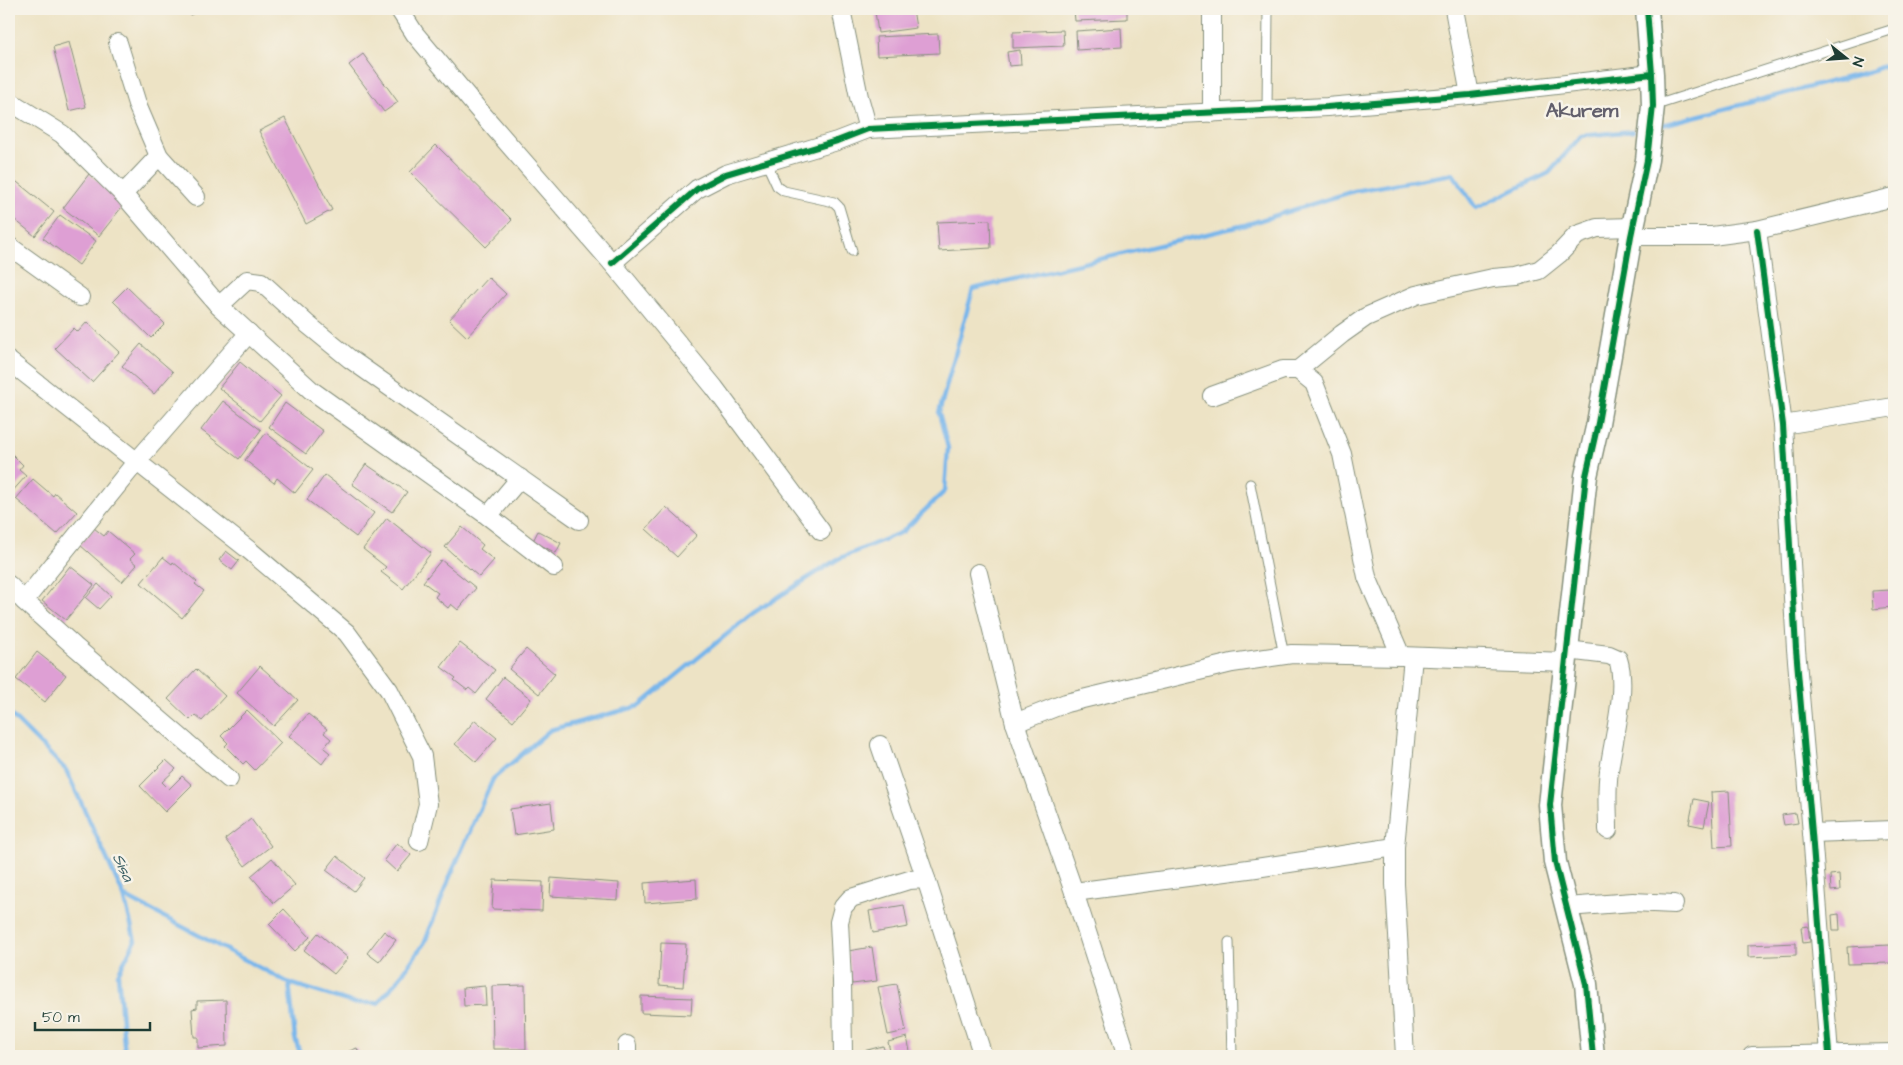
<svg xmlns="http://www.w3.org/2000/svg" width="1903" height="1065" font-family="'Architects Daughter',sans-serif">
	<rect width="100%" height="100%" fill="#f7f3e8"/>
	<filter id="ink" filterUnits="userSpaceOnUse"><feTurbulence type="fractalNoise" baseFrequency=".02" numOctaves="2"/><feDisplacementMap in="SourceGraphic" scale="10" xChannelSelector="R" yChannelSelector="G"/><feConvolveMatrix kernelMatrix="1 2 1 2 8 2 1 2 1" color-interpolation-filters="sRGB"/></filter>
	<filter id="wash" filterUnits="userSpaceOnUse"><feTurbulence type="fractalNoise" baseFrequency=".0096" numOctaves="4" result="noise"/><feDisplacementMap in="SourceGraphic" scale="20" xChannelSelector="R" yChannelSelector="G"/><feGaussianBlur stdDeviation="1.12" result="paint"/><feColorMatrix in="noise" values="0 0 0 0 0 0 0 0 0 0 0 0 0 0 0 0 0 1.4 0 .05"/><feComposite in="paint" operator="in"/></filter>
	<g filter="url(#wash)">
		<rect width="100%" height="100%" fill="#ede3c5"/>
		<g fill="none" stroke-linecap="round" stroke-linejoin="round">
			<g stroke="#78b6eb" stroke-width="4.5">
				<path d="M1662,125L1872,71L1894,61"/>
				<path d="M9,713L66,770L124,896L135,941L118,974L125,1056"/>
				<path d="M124,896L289,983L354,1003H378L398,980L425,942L448,881L493,779L550,730L639,706L753,613L838,559L902,532L945,491L948,448L939,413L973,289L1245,225L1354,191L1453,174L1476,208L1549,173L1581,136L1633,131"/>
				<path d="M289,983L295,1038L301,1056"/>
			</g>
		</g>
		<g id="blocks">
			<g fill="#de9fd4">
				<path d="M187,9H204L190,15Z"/>
				<path d="M895,9H913L916,28L878,33L875,11Z"/>
				<path d="M1074,9H1127V19L1075,21Z"/>
				<path d="M1121,28L1122,47L1077,50L1076,31Z"/>
				<path d="M1063,30L1064,46L1013,48V32Z"/>
				<path d="M938,34L939,53L877,56L876,37Z"/>
				<path d="M69,42L86,107L69,111L53,47Z"/>
				<path d="M1020,50L1021,65L1009,66L1007,52Z"/>
				<path d="M363,54L398,102L384,112L349,65Z"/>
				<path d="M285,118L332,210L306,224L259,131Z"/>
				<path d="M436,145L512,220L486,247L410,172Z"/>
				<path d="M89,174L125,203L99,236L63,208Z"/>
				<path d="M12,178L54,212L35,236L9,215V181Z"/>
				<path d="M60,215L96,241L79,265L43,238Z"/>
				<path d="M990,220L991,248L939,251L937,222Z"/>
				<path d="M488,277L506,294L467,337L449,320Z"/>
				<path d="M127,287L165,324L151,338L113,301Z"/>
				<path d="M87,322L119,352L92,382L55,348L74,328L78,332Z"/>
				<path d="M141,344L173,372L154,394L122,366Z"/>
				<path d="M240,362L281,396L260,421L219,388Z"/>
				<path d="M223,401L261,430L239,459L201,430Z"/>
				<path d="M285,403L323,431L306,454L269,427Z"/>
				<path d="M266,433L313,470L295,493L277,478L274,483L245,460Z"/>
				<path d="M9,451L23,465L19,470L26,476L10,494Z"/>
				<path d="M366,464L407,492L392,512L352,484Z"/>
				<path d="M325,475L374,513L356,537L307,500Z"/>
				<path d="M33,479L53,496L55,493L77,512L57,534L16,499Z"/>
				<path d="M666,507L697,535L677,557L646,529Z"/>
				<path d="M387,518L431,553L403,589L381,572L386,567L363,549Z"/>
				<path d="M462,527L483,545L480,549L494,560L479,577L445,547Z"/>
				<path d="M94,528L104,536L108,531L135,554L130,559L137,565L122,582L80,545Z"/>
				<path d="M538,531L561,543L556,553L533,541Z"/>
				<path d="M226,551L239,561L232,570L219,560Z"/>
				<path d="M163,557L172,564L173,562L197,582L195,584L204,591L182,618L141,583Z"/>
				<path d="M441,560L476,588L458,610L451,604L448,608L435,597L438,593L423,582Z"/>
				<path d="M70,566L94,585L66,620L42,601Z"/>
				<path d="M98,584L111,596L99,609L86,598Z"/>
				<path d="M1891,590L1892,607L1873,609L1872,591Z"/>
				<path d="M460,643L495,670L476,694L469,688L467,690L454,680L456,678L441,667Z"/>
				<path d="M526,649L555,674L539,694L509,669Z"/>
				<path d="M37,652L66,675L45,702L16,679Z"/>
				<path d="M260,666L298,700L274,726L237,693Z"/>
				<path d="M196,669L225,696L202,721L195,715L190,720L168,699Z"/>
				<path d="M503,677L531,699L513,721L486,699Z"/>
				<path d="M247,710L281,743L255,770L246,761L243,764L225,746L228,743L221,736Z"/>
				<path d="M308,714L327,729L324,733L331,739L324,748L330,753L322,764L289,736Z"/>
				<path d="M475,720L497,738L476,762L455,744Z"/>
				<path d="M166,760L176,769L162,782L169,789L182,776L192,785L165,812L140,786Z"/>
				<path d="M1729,791L1732,846L1714,847L1711,792Z"/>
				<path d="M1694,799L1709,802L1704,827L1689,824Z"/>
				<path d="M551,803L554,829L514,835L510,809Z"/>
				<path d="M1796,813L1798,823L1784,825L1782,815Z"/>
				<path d="M251,819L271,846L245,866L225,839Z"/>
				<path d="M397,843L411,855L397,872L384,860Z"/>
				<path d="M337,856L364,878L354,891L326,870Z"/>
				<path d="M272,858L295,885L274,903L251,876Z"/>
				<path d="M1839,874L1840,890L1831,891L1830,875Z"/>
				<path d="M551,878L619,883L618,900L550,896Z"/>
				<path d="M696,879L697,899L645,903L644,883Z"/>
				<path d="M494,880L543,882L542,911L492,909Z"/>
				<path d="M904,905L908,927L873,933L869,911Z"/>
				<path d="M284,909L310,937L295,951L269,924Z"/>
				<path d="M1839,914L1840,930H1833L1832,915Z"/>
				<path d="M1808,926L1810,942L1803,943L1801,927Z"/>
				<path d="M384,931L396,940L379,962L367,953Z"/>
				<path d="M318,933L348,958L334,974L304,950Z"/>
				<path d="M661,943L686,944L683,987L659,985Z"/>
				<path d="M1796,943V955L1748,957V945Z"/>
				<path d="M1890,945L1891,963L1848,964L1847,947Z"/>
				<path d="M872,947L877,981L852,984L848,951Z"/>
				<path d="M897,984L906,1031L888,1035L878,987Z"/>
				<path d="M525,985L526,1049H493L492,986Z"/>
				<path d="M485,986L486,1005L464,1006L463,988Z"/>
				<path d="M641,996L692,998L691,1015L641,1013Z"/>
				<path d="M226,1000L227,1046L198,1048V1037H194L192,1009L197,1008V1001Z"/>
				<path d="M907,1037L911,1056H891L888,1042Z"/>
				<path d="M883,1046L886,1056H860L859,1052Z"/>
				<path d="M357,1048L360,1056H337Z"/>
			</g>
		</g>
	</g>
	<g filter="url(#ink)">
		<use href="#blocks" fill-opacity="0" stroke="#86907c" stroke-width="1"/>
		<g fill="none" stroke-linecap="round" stroke-linejoin="round">
			<g stroke="#86907c" stroke-width="11">
				<g id="service">
					<path d="M1653,106L1894,29"/>
					<path d="M1267,110L1268,9"/>
					<path d="M766,162L777,186L784,191L834,202L839,207L852,251"/>
					<path d="M1250,484L1284,656"/>
					<path d="M1229,942L1232,1056"/>
				</g>
			</g>
			<g stroke="#86907c" stroke-width="20">
				<g id="minor">
					<path d="M399,9L415,34L477,108L612,263L714,387L821,531"/>
					<path d="M841,9L859,97L868,129"/>
					<path d="M1212,9V113"/>
					<path d="M1454,9L1470,95"/>
					<path d="M118,43L138,107L159,156L196,197"/>
					<path d="M9,101L62,134L123,194L219,306L311,390L488,516L554,567"/>
					<path d="M123,194L159,156"/>
					<path d="M1757,230L1783,425L1796,649L1812,833L1829,1054"/>
					<path d="M1631,236H1712L1757,230L1894,197"/>
					<path d="M9,246L80,297"/>
					<path d="M612,263L697,189L726,174L837,141L868,129L1327,107L1470,95L1652,74"/>
					<path d="M219,306L247,280L261,282L306,323L350,359L579,520"/>
					<path d="M9,361L249,550L347,633L389,690L422,756L428,804L419,841"/>
					<path d="M1298,370L1342,334L1366,317L1416,295L1493,278L1517,276L1539,270L1559,254L1577,235L1597,228L1633,227"/>
					<path d="M1212,396L1283,370H1298L1314,383L1342,454L1367,577L1401,656"/>
					<path d="M1783,425L1894,407"/>
					<path d="M488,516L520,478"/>
					<path d="M978,573L1015,723L1074,892L1127,1056"/>
					<path d="M9,585L24,601L74,646L229,779"/>
					<path d="M24,601L137,461L249,333"/>
					<path d="M1567,650L1609,655L1618,659C1628,689 1613,739 1609,771C1606,790 1608,811 1608,830"/>
					<path d="M1015,723L1066,703L1232,663L1292,654L1401,656L1566,662"/>
					<path d="M880,745L926,879"/>
					<path d="M1812,833L1894,830"/>
					<path d="M1074,892L1256,868L1395,847"/>
					<path d="M1567,907L1633,902L1674,904"/>
					<path d="M627,1056V1045"/>
					<path d="M843,1056L842,981L839,922L843,907L851,898L909,880L926,879L983,1056"/>
					<path d="M1405,1056L1395,884V847L1413,657"/>
					<path d="M1752,1056L1894,1053"/>
				</g>
			</g>
			<g stroke="#86907c" stroke-width="25">
				<path id="tertiary" d="M1593,1056L1586,984L1555,862L1550,805L1586,476L1598,423L1631,236L1647,160L1653,106L1652,74L1647,9"/>
			</g>
			<use href="#service" stroke="#fff" stroke-width="9"/>
			<use href="#minor" stroke="#fff" stroke-width="18"/>
			<use href="#tertiary" stroke="#fff" stroke-width="22"/>
			<g stroke="#f7f3e8" stroke-width="9">
				<g id="cycleway">
					<path d="M1757,230L1783,425L1796,649L1812,833L1829,1054"/>
					<path d="M612,263L697,189L726,174L837,141L868,129L1327,107L1470,95L1652,74"/>
					<path d="M1593,1056L1586,984L1555,862L1550,805L1586,476L1598,423L1631,236L1647,160L1653,106L1652,74L1647,9"/>
				</g>
			</g>
			<use href="#cycleway" stroke="#00873e" stroke-width="6"/>
		</g>
	</g>
	<g text-anchor="middle" stroke-width="5" stroke-linejoin="round" paint-order="stroke">
		<g font-size="16" font-style="italic" fill="#355b62" stroke="#f7f3e8">
			<text transform="translate(124 867) rotate(65)" y="6">Sisa</text>
		</g>
		<g font-size="20" font-weight="bold" fill="#625f6c" stroke="#f7f3e8">
			<text x="1582" y="117">Akurem</text>
		</g>
	</g>
	<rect width="1903" height="1065" fill="none" stroke="#f7f3e8" stroke-width="30"/>
	<g transform="translate(1846 58) rotate(107)" stroke="#f7f3e8" stroke-width="4" paint-order="stroke">
	<path d="M0-4L9 19L0 12L-9 19Z" fill="#1f3d34"/>
	<text y="-8" font-size="14" font-weight="bold" text-anchor="middle" fill="#1f3d34">N</text>
	</g>
	<path d="M35 1022v8h115v-8" fill="none" stroke="#1f3d34" stroke-width="2.5"/>
	<text x="42" y="1022" font-size="15" fill="#1f3d34" stroke="#f7f3e8" stroke-width="4" paint-order="stroke">50 m</text>
</svg>
